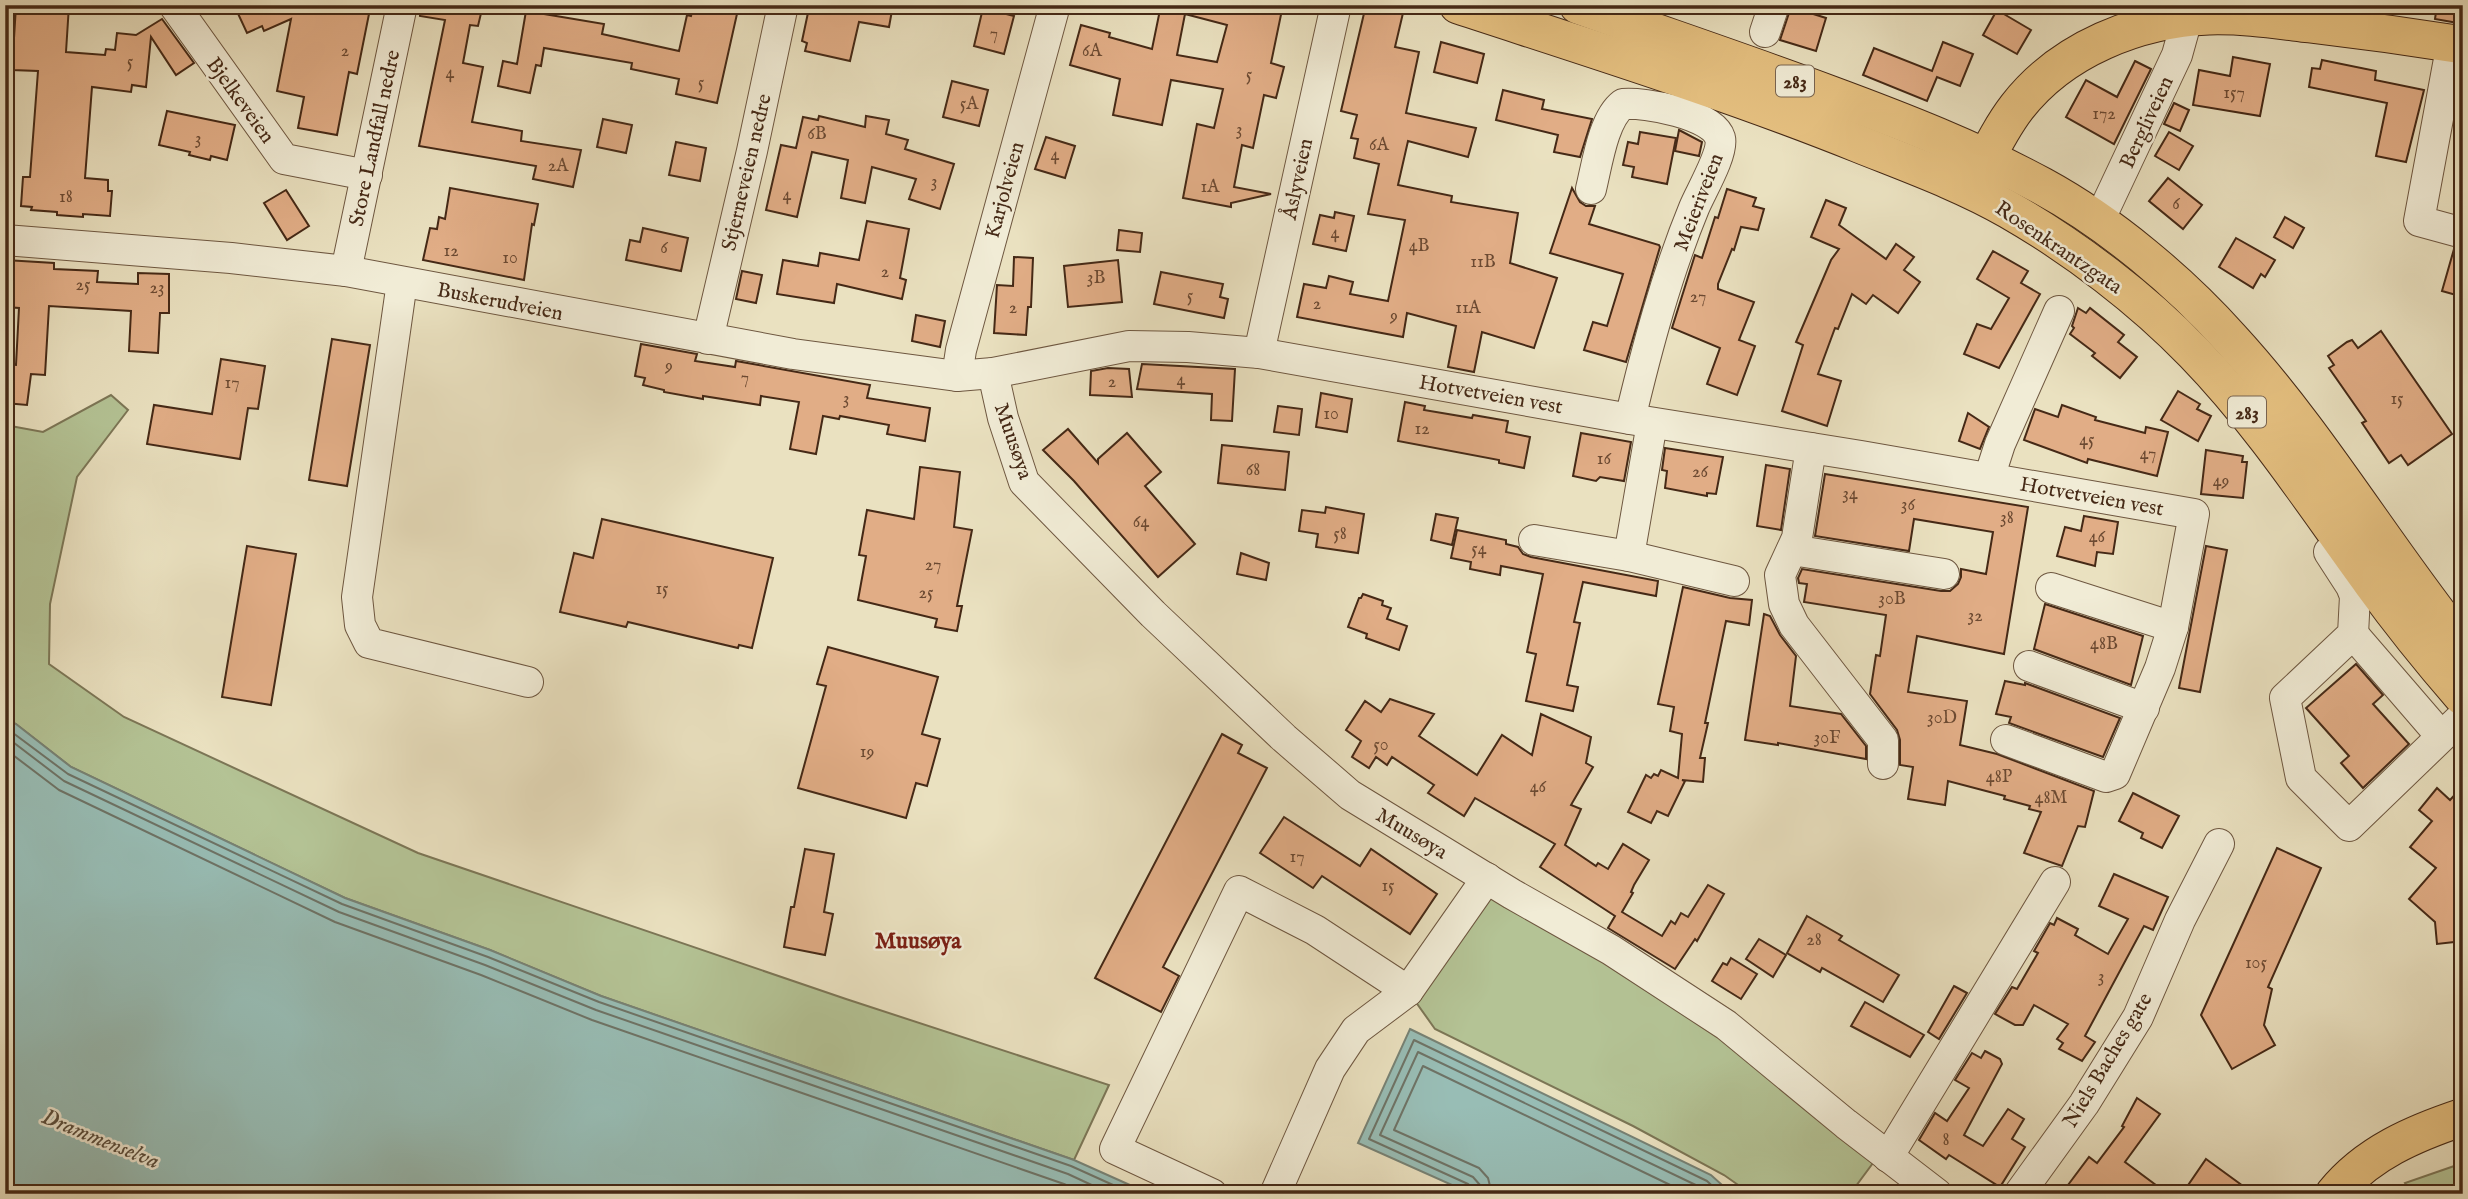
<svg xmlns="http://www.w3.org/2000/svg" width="2468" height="1199" font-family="'IM FELL English',serif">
	<rect width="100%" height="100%" fill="#eae1c0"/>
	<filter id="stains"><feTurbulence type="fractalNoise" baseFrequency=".00286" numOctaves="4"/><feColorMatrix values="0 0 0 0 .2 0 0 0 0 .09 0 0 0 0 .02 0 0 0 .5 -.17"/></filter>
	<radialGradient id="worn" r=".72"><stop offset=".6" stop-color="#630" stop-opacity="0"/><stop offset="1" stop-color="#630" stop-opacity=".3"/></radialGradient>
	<g fill="#b4c395" stroke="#7c7656" stroke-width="2">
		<path d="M111,395L128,410L77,477L50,604L49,664L124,717L418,853L846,999L1109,1085L1074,1160L601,996L490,950L345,898L71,767L16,724L5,719V425L43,432Z"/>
		<path d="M1487,879L1611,950L1873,1163L1850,1194H1751L1724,1175L1633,1126L1435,1029L1408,991Z"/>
		<path d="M2463,1163V1194H2412L2405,1183Z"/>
	</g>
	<g fill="#98bdb5" stroke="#778275" stroke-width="2">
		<path d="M5,719L16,724L71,767L345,898L490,950L601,996L1074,1160L1150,1194H5Z"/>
		<path d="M1410,1029L1711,1175L1732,1194H1472L1358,1143Z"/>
	</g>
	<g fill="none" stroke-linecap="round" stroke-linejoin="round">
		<g stroke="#6e7366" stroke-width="2">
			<path d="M5,727L68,774L342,904L488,957L599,1002L1071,1166L1133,1194"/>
			<path d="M5,736L64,781L339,912L485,965L596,1010L1068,1174L1111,1194"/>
			<path d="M5,749L59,790L335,922L481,975L592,1020L1064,1184L1085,1194"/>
			<path d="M1472,1194V1188L1468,1184L1369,1139L1414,1040L1707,1181L1721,1194"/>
			<path d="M1481,1194L1480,1185L1473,1177L1380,1135L1418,1052L1702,1188L1708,1194"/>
			<path d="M1492,1194L1488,1178L1479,1168L1394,1130L1423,1066L1689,1194"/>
		</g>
	</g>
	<g fill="#e1ad86" stroke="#452916" stroke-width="2" fill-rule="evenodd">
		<path d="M49,5H69L66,52L105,55L106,49L115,50L117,33L136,35L162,19L194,63L176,75L151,37L146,87L132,85L131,92L92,87L85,178L108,180V191H112L110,216L83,214V217L57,215V212L31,210L32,207L21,206L23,177H30L38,71L12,70L16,6L49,8Z"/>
		<path d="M234,5H350L370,9L357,74L349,72L337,135L298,128L304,97L277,91L291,19L264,31L262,26L247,33Z"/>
		<path d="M421,5H483L478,26L470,25L463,63L483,67L472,122L522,131L521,141L581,150L573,187L533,179L536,166L419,146L445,20L420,16Z"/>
		<path d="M694,5H739L717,103L676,94L679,79L631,69L632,63L544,48L541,66L536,65L530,93L498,86L503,61L517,64L526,11L604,24L602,34L679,51L687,15L691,16Z"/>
		<path d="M826,5H893L889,27L859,22L850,61L805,51L807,43L802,41L809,8L825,12Z"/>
		<path d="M1161,5H1283L1271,63L1284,67L1276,98L1264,95L1253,148L1242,145L1234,187L1271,194L1231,203V207L1183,198L1197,124L1214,128L1223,89L1171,80L1162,125L1113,115L1120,79L1070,65L1081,25L1110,33L1109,37L1152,49ZM1185,14L1227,25L1217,62L1177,55Z"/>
		<path d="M1366,5L1403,13L1395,47L1419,52L1406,113L1476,128L1468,157L1408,141L1398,185L1452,196L1451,202L1518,213L1510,263L1557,278L1534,348L1482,332L1474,372L1448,367L1456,326L1407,313L1403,337L1297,317L1304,284L1326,288L1329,276L1353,282L1350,294L1388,301L1405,220L1368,214L1379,164L1354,158L1358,139L1351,138L1357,115L1341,111Z"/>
		<path d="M2437,5H2461L2458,23L2435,19Z"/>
		<path d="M1791,7L1826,18L1816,51L1780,40Z"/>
		<path d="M983,8L1014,16L1004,54L974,46Z"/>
		<path d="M1997,10L2031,30L2017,54L1983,35Z"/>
		<path d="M1441,42L1484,54L1477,83L1434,72Z"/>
		<path d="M1943,42L1973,54L1960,86L1937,77L1927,101L1863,75L1874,48L1932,71Z"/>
		<path d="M2233,57L2270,64L2260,116L2193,105L2199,70L2230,76Z"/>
		<path d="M2322,60L2376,71L2375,80L2424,90L2406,162L2376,156L2387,103L2309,87L2312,68L2320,69Z"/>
		<path d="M2135,61L2151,69L2114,144L2066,117L2086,80L2117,97Z"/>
		<path d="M952,81L988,90L979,126L943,117Z"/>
		<path d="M1503,90L1544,100L1542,109L1592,119L1580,157L1554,152L1558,135L1496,120Z"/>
		<path d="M2174,103L2189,110L2180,131L2164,124Z"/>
		<path d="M167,111L235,125L227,160L211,156L210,160L189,155L190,152L159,145Z"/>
		<path d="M819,116L865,127L866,116L889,120L886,134L908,140L905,149L954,164L940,209L909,199L916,179L872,167L865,203L841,198L848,160L812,152L797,217L766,210L781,145L796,148L803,117L818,120Z"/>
		<path d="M603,119L632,125L626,153L597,147Z"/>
		<path d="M1679,130L1702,142L1699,156L1675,151Z"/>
		<path d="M1640,132L1676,138L1667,184L1632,177L1634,167L1623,165L1628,142L1638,144Z"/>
		<path d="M2169,132L2193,146L2179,170L2155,156Z"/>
		<path d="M1046,137L1075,146L1065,178L1035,169Z"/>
		<path d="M676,142L706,148L700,181L669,175Z"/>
		<path d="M2168,178L2202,205L2183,229L2149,201Z"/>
		<path d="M450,188L538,204L534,225L532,224L524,280L423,260L430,228L437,229L439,217L445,219Z"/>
		<path d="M1572,188L1580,202L1586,206H1595L1589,224L1659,245L1660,247L1626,362L1584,350L1593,322L1607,326L1623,274L1550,253Z"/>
		<path d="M1727,189L1756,198L1753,206L1764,209L1758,230L1741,227L1734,250L1732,249L1718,284V289L1754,302L1739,340L1755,346L1737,395L1707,384L1720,348L1672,328L1694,258L1695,255L1702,258L1715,217L1718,218Z"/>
		<path d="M286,190L309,226L287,240L264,203Z"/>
		<path d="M1826,200L1846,208L1839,225L1886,259L1896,244L1914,257L1904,270L1920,282L1898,313L1873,295L1866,304L1852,294L1838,329L1835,328L1818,374L1841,381L1827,426L1782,411L1803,345L1796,342L1831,260L1839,249L1811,237Z"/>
		<path d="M1335,212L1354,216L1346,251L1313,244L1320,215L1334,218Z"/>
		<path d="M2285,217L2304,228L2293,248L2274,237Z"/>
		<path d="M867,221L909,229L900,278L906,280L902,299L837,284L834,303L777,294L783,260L818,266L820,253L859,260Z"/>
		<path d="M643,228L688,238L681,271L626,260L630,240L640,242Z"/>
		<path d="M1119,230L1142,233L1140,252L1117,250Z"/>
		<path d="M2236,238L2275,260L2265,277L2261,274L2253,288L2219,267Z"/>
		<path d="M2454,249L2463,250V297L2442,291Z"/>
		<path d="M1993,251L2028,271L2021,283L2040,294L1999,368L1964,354L1977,324L1991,329L2009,298L1977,279Z"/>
		<path d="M1014,257L1033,258L1031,307H1028L1026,335L994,333L997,285L1013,286Z"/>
		<path d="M5,260L54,263V269L98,271L97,282L138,284V273L169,274V313H160L158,353L129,351L131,311L49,306L45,375L31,374L27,405L5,403V364L16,365L19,308L5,307Z"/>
		<path d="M1118,260L1122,302L1068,307L1064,266Z"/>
		<path d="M742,271L762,275L756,303L736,299Z"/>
		<path d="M1161,272L1223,284L1220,297L1228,299L1224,318L1154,304Z"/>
		<path d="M2078,308L2086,313L2090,308L2124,335L2118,342L2137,357L2120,378L2092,356L2095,353L2070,334L2074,328L2072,326Z"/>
		<path d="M916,315L945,321L940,347L912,341Z"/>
		<path d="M2381,331L2452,434L2408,465L2401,455L2389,463L2362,423L2366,421L2329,368L2334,365L2328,356L2347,342L2352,340L2358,348Z"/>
		<path d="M332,339L370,345L347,486L309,480Z"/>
		<path d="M641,344L697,354L695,361L735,367L736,361L870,385L867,398L930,408L925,441L887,434L889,425L840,416L839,419L823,416L816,454L790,449L799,402L761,396L760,405L703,396V399L664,392V390L643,385L645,378L635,376Z"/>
		<path d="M221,359L265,366L258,409L248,408L240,459L147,444L154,405L212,414Z"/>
		<path d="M1142,364L1235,369L1232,421L1211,420L1212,394L1137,389Z"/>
		<path d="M1108,368L1129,369L1132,397L1090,395L1091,371Z"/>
		<path d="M2178,391L2200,404L2197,409L2211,416L2198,441L2161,420Z"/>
		<path d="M1321,393L1352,399L1347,432L1316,427Z"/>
		<path d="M1405,402L1425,406L1424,410L1472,418L1473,415L1508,421L1506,432L1530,437L1524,468L1499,463V460L1398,441Z"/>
		<path d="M2062,405L2096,417L2095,420L2145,433L2146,427L2168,432L2157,476L2088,459L2087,463L2024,440L2035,409L2058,417Z"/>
		<path d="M1278,406L1302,409L1299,435L1274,432Z"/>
		<path d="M1968,413L1989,427L1980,449L1959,441Z"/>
		<path d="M1068,429L1098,463V459L1127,433L1161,472L1145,486L1195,544L1158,577L1074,481L1043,450Z"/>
		<path d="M1581,433L1631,442L1624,481L1600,477L1596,481L1573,476Z"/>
		<path d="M1222,445L1289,452L1285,490L1218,483Z"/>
		<path d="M1665,448L1723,457L1716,494L1707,493V496L1665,488L1667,471L1662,470Z"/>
		<path d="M2206,450L2243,456L2242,462H2247L2243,498L2201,494Z"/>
		<path d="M1766,465L1790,469L1781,530L1757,526Z"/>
		<path d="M920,467L960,472L954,527L972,530L957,606H962L957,631L935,627L937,619L858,600L866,556L859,555L867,510L914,519Z"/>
		<path d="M1825,474L2028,507L2004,654L1917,636L1908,692L1967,701L1960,745L1997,754L2094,791L2085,827L2078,826L2062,866L2024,853L2041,812L2029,809L2030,806L2004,799L2005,796L1948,781L1945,805L1908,799L1913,767L1900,765V740L1897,730L1870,694L1876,655L1880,656L1886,615L1804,602L1807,584L1799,583L1798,578L1802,569L1941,591H1950L1958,584L1961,577V569L1986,574L1993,532L1914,519L1909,551L1815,536Z"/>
		<path d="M1326,507L1364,514L1358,553L1316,547L1318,534L1299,531L1302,510L1325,513Z"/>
		<path d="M1436,514L1458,518L1452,545L1431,540Z"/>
		<path d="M2084,516L2118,522L2113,554L2097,552L2095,566L2057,556L2065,527L2081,531Z"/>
		<path d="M602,519L773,558L752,648L739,645L738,648L628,622L626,627L560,612L574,553L593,558Z"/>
		<path d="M1457,530L1506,540V544L1518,547L1523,554L1531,557L1658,581L1656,596L1583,582L1574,622L1580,623L1567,685L1578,687L1573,711L1526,701L1536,654L1527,652L1543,574L1501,566L1500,575L1470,569L1471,562L1451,558Z"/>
		<path d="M247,546L296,554L271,705L222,697Z"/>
		<path d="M2206,546L2227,550L2200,692L2179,688Z"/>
		<path d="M1241,553L1269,563L1266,580L1237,574Z"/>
		<path d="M1683,587L1730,598L1752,600L1749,625L1726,621L1705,723H1708L1700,758H1705L1703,782L1682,780L1685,781L1668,816L1657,811L1651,823L1628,812L1646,775L1651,778L1654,774L1658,776L1661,770L1678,778L1682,734L1670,731L1674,707L1658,704Z"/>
		<path d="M1363,594L1383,601L1382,605L1391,608L1387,619L1407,626L1399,650L1366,638L1367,634L1348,627L1359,598H1361Z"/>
		<path d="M2045,604L2143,636L2131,685L2034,649Z"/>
		<path d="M1764,614L1770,616L1780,635L1796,656L1790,706L1841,714L1866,746V759L1778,743V745L1745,740Z"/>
		<path d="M828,647L938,677L922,734L940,739L927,786L916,783L906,818L798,788L826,686L817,684Z"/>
		<path d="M2356,664L2383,695L2373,704L2409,744L2363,788L2341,763L2349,756L2306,708Z"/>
		<path d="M2005,681L2025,685V683L2120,718L2103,757L2009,723L2011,717L1996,714Z"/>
		<path d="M1390,699L1434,714L1419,736L1477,775L1502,735L1532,755L1541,714L1591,737L1586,763L1593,767L1571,805L1581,809L1565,845L1596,866L1598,863L1608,869L1623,844L1649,860L1634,885L1631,892L1633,893L1622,912L1662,936L1671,921L1675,924L1681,913L1688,917L1708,885L1724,894L1697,941L1695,939L1675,969L1608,928L1615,916L1540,867L1555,844L1475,798L1464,816L1428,793L1434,785L1392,757L1387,765L1376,757L1369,768L1352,757L1361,741L1346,730L1365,701L1381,712Z"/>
		<path d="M1222,734L1242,745L1238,753L1267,768L1163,967L1179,976L1161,1012L1095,978Z"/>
		<path d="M2463,786V941L2437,944L2435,922L2409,899L2436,868L2410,847L2432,821L2419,810L2437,788L2450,800Z"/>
		<path d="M2133,793L2179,816L2162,848L2141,838L2143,833L2119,821Z"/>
		<path d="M1284,817L1360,866L1371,849L1437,894L1410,934L1322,876L1313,888L1260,853Z"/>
		<path d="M2277,848L2321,868L2268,987L2272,989L2264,1025L2275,1045L2232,1069L2201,1015Z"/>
		<path d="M805,849L834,854L824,912L833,914L825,955L784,947L791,907H794Z"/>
		<path d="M2114,874L2168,897L2153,930L2144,926L2085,1036L2095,1042L2082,1061L2059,1049L2063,1043L2057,1039L2068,1024L2034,1005L2023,1025H2015L1995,1014L2012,987L2017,989L2038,953L2034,951L2050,923L2054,925L2057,918L2078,929L2075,935L2108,954L2128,919L2099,906Z"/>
		<path d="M1807,916L1842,936L1839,940L1899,975L1883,1002L1822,968L1820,972L1787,953Z"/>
		<path d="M1759,939L1786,955L1773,977L1746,959Z"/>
		<path d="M1731,958L1757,974L1741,999L1712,981L1723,963L1727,965Z"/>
		<path d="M1954,986L1967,993L1939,1039L1928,1032Z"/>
		<path d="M1865,1002L1924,1035L1910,1057L1851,1026Z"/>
		<path d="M1985,1051L2000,1059L2002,1064L1964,1135L1983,1146L2008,1109L2024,1119L2012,1139L2025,1147L2000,1187L1949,1155L1946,1159L1919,1140L1935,1113L1947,1121L1969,1088L1955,1080L1972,1053L1981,1058Z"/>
		<path d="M2137,1098L2160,1114L2125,1162L2168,1194H2080L2068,1185L2089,1157L2097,1163L2124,1127L2122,1126Z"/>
		<path d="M2206,1159L2254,1194H2182Z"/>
	</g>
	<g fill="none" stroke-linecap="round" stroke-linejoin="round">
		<g stroke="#6e5740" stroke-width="32">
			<g id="minor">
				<path d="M174,5L284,159L367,175"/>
				<path d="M1765,32L1774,5"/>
				<path d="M2452,43L2419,221L2463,233"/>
				<path d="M1591,189C1597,165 1603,119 1623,104C1645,102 1713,114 1720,138C1724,153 1700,193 1694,208C1666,276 1647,348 1630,419"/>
				<path d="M2098,223L2177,55L2187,19"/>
				<path d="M5,240L231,258L346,271L793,354L957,376L993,373L1129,346L1188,347L1259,353L1630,419L1861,456L2194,514L2173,627L2160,668L2115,774L2106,777L2006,740"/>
				<path d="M346,271L402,5"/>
				<path d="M402,282L357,597L360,625L369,643L528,682"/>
				<path d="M708,339L752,151L783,5"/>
				<path d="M1259,353L1336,5"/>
				<path d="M993,373L1003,418L1024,482L1153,614L1284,738L1350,795L1512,894L1611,950L1726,1025L1846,1124L1937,1194"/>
				<path d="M957,376L961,350L1055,5"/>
				<path d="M1811,448L1797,538L1780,575L1784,604L1794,625L1883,740V764"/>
				<path d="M1989,478L2000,444L2059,311"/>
				<path d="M1534,540L1629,556L1734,581"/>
				<path d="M1792,550L1944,574"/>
				<path d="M2329,552L2351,586L2355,596L2353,634L2285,698L2301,778L2349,826L2463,716"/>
				<path d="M1629,556L1652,423"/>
				<path d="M2051,588L2173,627"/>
				<path d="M2353,634L2441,736"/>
				<path d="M2029,666L2144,708"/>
				<path d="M1888,1157L2055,882"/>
				<path d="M1212,1194L1115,1149L1239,891L1315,930L1408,991"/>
				<path d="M1275,1194L1330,1069L1356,1030L1408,991L1487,878"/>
				<path d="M2019,1194L2084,1104L2138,1017L2180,920L2219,844"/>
			</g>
		</g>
		<g stroke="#452916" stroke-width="39">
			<g id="major">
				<path d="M1458,5C1592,49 1727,91 1859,144C1909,164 1962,183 2009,210C2075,248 2142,299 2194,353C2262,423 2315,505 2372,583C2401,623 2431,660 2463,697"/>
				<path d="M1578,5C1662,35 1746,63 1829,94C1902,121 1974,149 2042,186C2110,223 2180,282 2231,339C2318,434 2383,546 2463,646"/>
				<path d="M1975,180C1988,155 2000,129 2017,107C2062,49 2138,19 2209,16C2243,15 2276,20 2310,24C2361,30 2412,37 2463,45"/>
				<path d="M2334,1194C2367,1153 2415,1133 2463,1117"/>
			</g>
		</g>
		<use href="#minor" stroke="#f1ecd6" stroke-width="30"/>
		<use href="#major" stroke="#e5c080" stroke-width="37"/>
	</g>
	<g text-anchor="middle" stroke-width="5" stroke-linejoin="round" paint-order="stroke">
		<g font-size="18" fill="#6c4a32">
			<text x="994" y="39">7</text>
			<text x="345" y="56">2</text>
			<text x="1092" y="56">6A</text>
			<text x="130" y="67">5</text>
			<text x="450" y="78">4</text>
			<text x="1249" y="80">5</text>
			<text x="701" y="88">5</text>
			<text x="2234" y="98">157</text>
			<text x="969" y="109">5A</text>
			<text x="2104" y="119">172</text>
			<text x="1239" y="135">3</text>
			<text x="817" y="139">6B</text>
			<text x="198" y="144">3</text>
			<text x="1379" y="150">6A</text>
			<text x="1055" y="160">4</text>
			<text x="558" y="171">2A</text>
			<text x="934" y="187">3</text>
			<text x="1210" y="192">1A</text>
			<text x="787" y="200">4</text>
			<text x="66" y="202">18</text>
			<text x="2176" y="209">6</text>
			<text x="1335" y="238">4</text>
			<text x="1419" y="251">4B</text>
			<text x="664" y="253">6</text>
			<text x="451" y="256">12</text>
			<text x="510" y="263">10</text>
			<text x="1483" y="267">11B</text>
			<text x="885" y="277">2</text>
			<text x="1096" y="283">3B</text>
			<text x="83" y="290">25</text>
			<text x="157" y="293">23</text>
			<text x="1190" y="301">5</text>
			<text x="1698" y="302">27</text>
			<text x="1317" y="309">2</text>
			<text x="1013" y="313">2</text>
			<text x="1468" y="313">11A</text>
			<text x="1394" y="321">9</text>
			<text x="669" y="371">9</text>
			<text x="745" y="383">7</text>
			<text x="1181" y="385">4</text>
			<text x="1112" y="387">2</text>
			<text x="232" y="388">17</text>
			<text x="846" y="404">3</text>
			<text x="2397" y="404">15</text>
			<text x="1331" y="419">10</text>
			<text x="1422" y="434">12</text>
			<text x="2087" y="445">45</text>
			<text x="2148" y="459">47</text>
			<text x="1604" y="464">16</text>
			<text x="1253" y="475">68</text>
			<text x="1700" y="477">26</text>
			<text x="2221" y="486">49</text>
			<text x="1850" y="499">34</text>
			<text x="1908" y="510">36</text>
			<text x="2007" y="523">38</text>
			<text x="1141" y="527">64</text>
			<text x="1340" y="539">58</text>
			<text x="2097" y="542">46</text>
			<text x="1479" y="554">54</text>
			<text x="933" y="570">27</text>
			<text x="662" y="594">15</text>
			<text x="926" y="598">25</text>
			<text x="1892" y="604">30B</text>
			<text x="1975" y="621">32</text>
			<text x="2104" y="649">48B</text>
			<text x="1942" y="723">30D</text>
			<text x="1827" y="743">30F</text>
			<text x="1381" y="750">50</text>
			<text x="867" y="757">19</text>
			<text x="1999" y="782">48P</text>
			<text x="1538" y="792">46</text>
			<text x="2051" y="803">48M</text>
			<text x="1297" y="862">17</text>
			<text x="1388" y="891">15</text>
			<text x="1814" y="945">28</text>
			<text x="2256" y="968">105</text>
			<text x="2101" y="982">3</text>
			<text x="1946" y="1145">8</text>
		</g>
		<g fill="#f1ecd6" stroke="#796450" stroke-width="2">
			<rect x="1776" y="65.5" width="38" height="31" rx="5"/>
			<rect x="2228" y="396.5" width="38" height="31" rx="5"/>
		</g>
		<g font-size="19" font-weight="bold" fill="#452916">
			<text x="1795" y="88">283</text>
			<text x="2247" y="419">283</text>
		</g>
		<g font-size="21" fill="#452916" stroke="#f1ecd6">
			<text transform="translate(241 100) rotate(54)" y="7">Bjelkeveien</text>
			<text transform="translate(2146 122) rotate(-65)" y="7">Bergliveien</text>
			<text transform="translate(374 138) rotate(-78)" y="7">Store Landfall nedre</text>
			<text transform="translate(746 172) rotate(-77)" y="7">Stjerneveien nedre</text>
			<text transform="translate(1297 179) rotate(-78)" y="7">Åslyveien</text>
			<text transform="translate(1004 190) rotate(-75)" y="7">Karjolveien</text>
			<text transform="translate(1698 202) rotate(-69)" y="7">Meieriveien</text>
			<text transform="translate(2059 247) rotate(34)" y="7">Rosenkrantzgata</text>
			<text transform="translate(500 301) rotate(11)" y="7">Buskerudveien</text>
			<text transform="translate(1491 394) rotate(10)" y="7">Hotvetveien vest</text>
			<text transform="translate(1014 441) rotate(71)" y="7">Muusøya</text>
			<text transform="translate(2092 496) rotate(10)" y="7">Hotvetveien vest</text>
			<text transform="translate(1412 833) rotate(31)" y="7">Muusøya</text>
			<text transform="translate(2107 1060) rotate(-59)" y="7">Niels Baches gate</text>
		</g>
		<g font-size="23" font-weight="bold" fill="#7a1f14" stroke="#f1ecd6">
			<text x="918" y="948">Muusøya</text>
		</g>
		<g font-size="23" font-style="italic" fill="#5a4e3e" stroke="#f1ecd6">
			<text transform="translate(101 1138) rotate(22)" y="8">Drammenselva</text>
		</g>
	</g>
	<rect width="2468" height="1199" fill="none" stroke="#eae1c0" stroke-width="28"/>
	<rect x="7" y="7" width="2454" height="1185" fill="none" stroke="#452916" stroke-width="3.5"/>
	<rect x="14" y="14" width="2440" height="1171" fill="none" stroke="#452916" stroke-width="2"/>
	<rect width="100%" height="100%" filter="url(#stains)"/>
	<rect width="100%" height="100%" fill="url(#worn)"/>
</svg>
